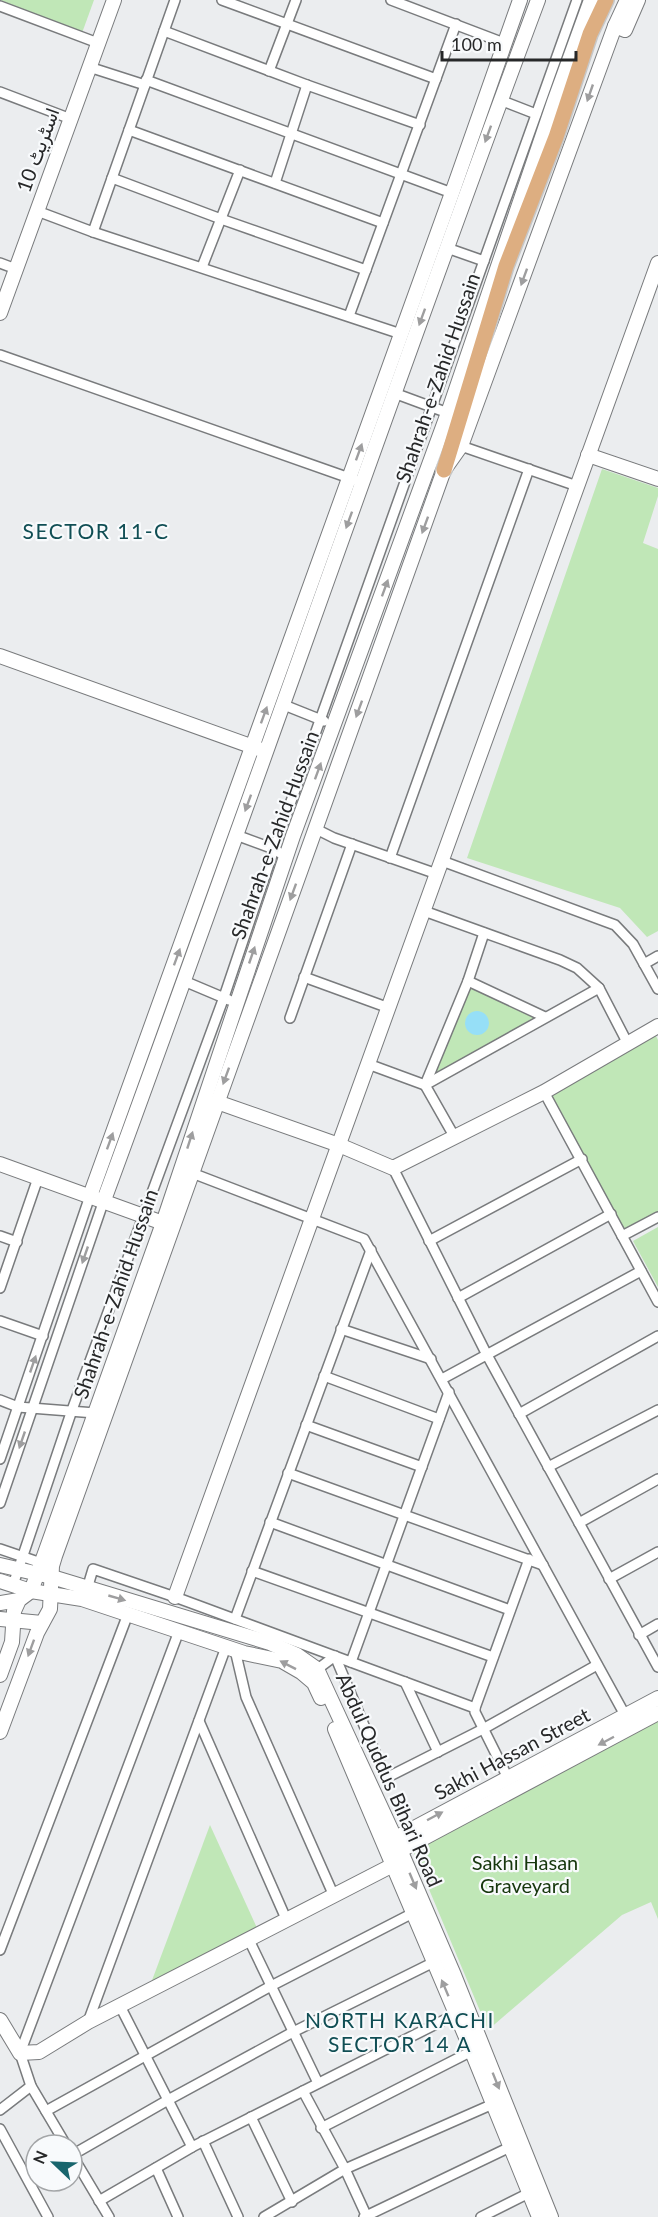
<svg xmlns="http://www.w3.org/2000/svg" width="658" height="2217" font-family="Lato,Vazirmatn,sans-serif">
	<rect width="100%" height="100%" fill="#ebedef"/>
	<g fill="#c0e7b7">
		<path d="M0,0H94L82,33Z"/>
		<path d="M602,469L658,488V496L643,543L658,549V931L647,937L620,908L467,858Z"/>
		<path d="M468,981L545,1017L425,1085Z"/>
		<path d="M652,1028L658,1040V1217L622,1236L544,1092Z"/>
		<path d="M658,1227V1287L633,1241Z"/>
		<path d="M658,1698V1919L651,1902L622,1915L488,2030L405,1832Z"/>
		<path d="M210,1825L257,1928L151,1983Z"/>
	</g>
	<circle fill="#96dff7" cx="477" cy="1023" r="12"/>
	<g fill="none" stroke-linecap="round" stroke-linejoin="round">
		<g stroke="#797b7d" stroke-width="12">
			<g id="street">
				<path d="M222,0L436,79"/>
				<path d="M391,0L504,43"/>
				<path d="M0,6L98,43"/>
				<path d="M164,31L307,85L420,125"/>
				<path d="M89,67L145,85"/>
				<path d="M269,71L296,0"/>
				<path d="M146,80L452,193"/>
				<path d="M0,92L71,119"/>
				<path d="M500,100L536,114"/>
				<path d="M129,130L383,223"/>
				<path d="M112,178L221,219L366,270"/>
				<path d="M275,183L307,85"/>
				<path d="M37,211L93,232L401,334"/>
				<path d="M93,232L175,0"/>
				<path d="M447,248L484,261"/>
				<path d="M0,263L16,269"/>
				<path d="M202,267L240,170"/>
				<path d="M349,316L456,24"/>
				<path d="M0,355L355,480"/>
				<path d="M394,393L448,413"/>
				<path d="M461,446L577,486"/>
				<path d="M284,705L324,721"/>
				<path d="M316,829L334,838L437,874"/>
				<path d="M236,835L274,849L286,857"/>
				<path d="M390,858L529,469"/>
				<path d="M442,861L615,925L633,944L658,989"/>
				<path d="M424,911L560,960L577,968L599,988L628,1044"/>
				<path d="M644,964L658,956"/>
				<path d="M304,977L389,1008"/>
				<path d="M184,981L229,1000"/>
				<path d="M468,981L545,1017"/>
				<path d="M290,1018L352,844"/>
				<path d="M368,1064L425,1085L599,988"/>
				<path d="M544,1092L658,1302"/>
				<path d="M454,1136L425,1085L468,981L484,933"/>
				<path d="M393,1168L487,1355L658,1667"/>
				<path d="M192,1173L364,1239L625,1715"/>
				<path d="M0,1236L17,1242"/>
				<path d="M622,1236L658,1217"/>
				<path d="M429,1241L582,1159"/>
				<path d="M0,1288L38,1178"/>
				<path d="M458,1298L611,1214"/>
				<path d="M0,1321L43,1336"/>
				<path d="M341,1329L431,1359"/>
				<path d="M324,1376L439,1419"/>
				<path d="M442,1379L641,1271"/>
				<path d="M0,1400L18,1407L95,1413"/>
				<path d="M519,1414L658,1336"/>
				<path d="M306,1425L422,1467"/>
				<path d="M0,1459L90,1196"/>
				<path d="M548,1467L658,1410"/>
				<path d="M288,1473L543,1565"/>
				<path d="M0,1503L104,1200"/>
				<path d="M270,1522L510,1610"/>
				<path d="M579,1523L658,1479"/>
				<path d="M0,1549L47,1565"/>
				<path d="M252,1571L493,1657"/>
				<path d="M609,1579L658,1552"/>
				<path d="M13,1585L72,1410L224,997L274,849L577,0"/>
				<path d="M87,1589L93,1569L175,1597L475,1708V1712L508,1778"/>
				<path d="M235,1619L371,1250"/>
				<path d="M639,1635L658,1624"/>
				<path d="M235,1650L246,1697L334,1896"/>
				<path d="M351,1662L449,1392"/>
				<path d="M315,1671L335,1656L386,1778L483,1729L597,1665"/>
				<path d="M405,1682L438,1752"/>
				<path d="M475,1708L529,1559"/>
				<path d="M199,1721L287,1921"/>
				<path d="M249,1940L318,2083"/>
				<path d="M0,1950L128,1614"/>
				<path d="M120,2006L192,2147"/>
				<path d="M88,2022L226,1647"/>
				<path d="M303,2091L345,2169L367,2217"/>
				<path d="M0,2110L31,2086"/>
				<path d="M46,2111L271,1986L413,1913"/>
				<path d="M251,2117L292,2202"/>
				<path d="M321,2128L472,2051"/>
				<path d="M0,2129L48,2217"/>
				<path d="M203,2141L238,2217"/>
				<path d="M66,2145L31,2086L20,2053L179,1631"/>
				<path d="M72,2155L168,2100L293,2032L434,1962"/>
				<path d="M72,2155L109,2217"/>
				<path d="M156,2168L178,2217"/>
				<path d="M99,2201L192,2147L456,2014"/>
				<path d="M264,2217L345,2169L493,2104"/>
				<path d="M364,2217L510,2147"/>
				<path d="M481,2217L529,2193"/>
			</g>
		</g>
		<g stroke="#797b7d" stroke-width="16">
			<g id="secondary">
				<path d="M615,26L625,30L638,0"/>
				<path d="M0,313L114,0"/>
				<path d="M588,455L658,479"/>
				<path d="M0,656L259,749"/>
				<path d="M217,1102L339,1145L393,1168L544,1092L658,1026"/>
				<path d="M0,1164L163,1223"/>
				<path d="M90,1196L452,193L520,0"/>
				<path d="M104,1200C251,801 389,399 538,0"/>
				<path d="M0,1565L52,1577L270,1643L297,1655L317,1669L395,1838L454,1975L551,2217"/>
				<path d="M0,1581L31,1591L82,1599L244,1653L282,1661L301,1672L314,1683L321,1698"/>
				<path d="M175,1597L658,263"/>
				<path d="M0,1603L19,1600"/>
				<path d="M0,1619L42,1623"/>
				<path d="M0,1675L12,1642L14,1611L19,1600L31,1591L44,1556L163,1223L293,836L448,413L554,102L591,0"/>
				<path d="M335,1729L468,2042L539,2217"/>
				<path d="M0,1732L37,1633L50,1609L52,1566L55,1556L444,470L461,446L615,26L627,0"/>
				<path d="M388,1842L658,1698"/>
				<path d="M392,1855L658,1713"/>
				<path d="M0,2020L20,2053L39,2052L88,2022L393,1865"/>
			</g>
		</g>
		<g stroke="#c7c7c7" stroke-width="18">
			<path id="primary" d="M444,470L506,266L556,137L590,34L606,0"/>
		</g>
		<use href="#street" stroke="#fff" stroke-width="9"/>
		<use href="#secondary" stroke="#fff" stroke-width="14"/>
		<use href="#primary" stroke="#ddae81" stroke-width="15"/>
	</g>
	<defs><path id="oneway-solid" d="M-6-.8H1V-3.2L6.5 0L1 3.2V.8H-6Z" transform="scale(1.5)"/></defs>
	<g fill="#9e9e9f">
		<use href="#oneway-solid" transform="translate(590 93) rotate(109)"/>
		<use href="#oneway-solid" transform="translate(488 134) rotate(110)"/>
		<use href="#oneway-solid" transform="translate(524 277) rotate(110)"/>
		<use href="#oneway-solid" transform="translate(422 317) rotate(110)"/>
		<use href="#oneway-solid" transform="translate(359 452) rotate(-70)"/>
		<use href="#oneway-solid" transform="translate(349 520) rotate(110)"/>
		<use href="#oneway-solid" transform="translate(425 525) rotate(110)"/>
		<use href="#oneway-solid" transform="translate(385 588) rotate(-70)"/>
		<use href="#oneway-solid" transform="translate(359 709) rotate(110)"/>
		<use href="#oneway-solid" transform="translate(264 715) rotate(-70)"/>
		<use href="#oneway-solid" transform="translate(318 771) rotate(-70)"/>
		<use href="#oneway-solid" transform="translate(248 803) rotate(110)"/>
		<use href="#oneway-solid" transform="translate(293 892) rotate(110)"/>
		<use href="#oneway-solid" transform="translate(252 955) rotate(-71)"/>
		<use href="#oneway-solid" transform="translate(177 957) rotate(-70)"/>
		<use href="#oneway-solid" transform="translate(226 1076) rotate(110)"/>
		<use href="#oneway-solid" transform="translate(190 1140) rotate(-72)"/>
		<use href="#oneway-solid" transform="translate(110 1141) rotate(-70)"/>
		<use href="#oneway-solid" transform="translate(85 1255) rotate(109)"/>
		<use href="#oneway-solid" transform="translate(33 1364) rotate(-71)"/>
		<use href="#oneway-solid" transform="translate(22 1440) rotate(109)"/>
		<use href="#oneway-solid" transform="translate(117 1598) rotate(16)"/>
		<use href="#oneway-solid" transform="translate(31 1648) rotate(110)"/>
		<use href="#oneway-solid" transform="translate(288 1665) rotate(-153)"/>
		<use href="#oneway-solid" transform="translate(606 1741) rotate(152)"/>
		<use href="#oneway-solid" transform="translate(435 1816) rotate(-28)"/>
		<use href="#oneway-solid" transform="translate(413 1881) rotate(67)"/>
		<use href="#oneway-solid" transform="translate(445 1988) rotate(-113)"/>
		<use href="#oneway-solid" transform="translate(496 2081) rotate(68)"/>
	</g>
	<g text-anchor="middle" stroke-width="4.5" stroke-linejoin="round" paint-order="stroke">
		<g font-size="20" fill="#272829" stroke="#f8fafc">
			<text transform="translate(38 150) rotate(-70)" y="7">اسٹریٹ 10</text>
			<text transform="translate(438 378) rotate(-71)" y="7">Shahrah-e-Zahid Hussain</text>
			<text transform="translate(275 835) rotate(-70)" y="7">Shahrah-e-Zahid Hussain</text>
			<text transform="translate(116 1294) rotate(-71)" y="7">Shahrah-e-Zahid Hussain</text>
			<text transform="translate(512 1754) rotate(-28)" y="7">Sakhi Hassan Street</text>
			<text transform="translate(389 1780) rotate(66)" y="7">Abdul Quddus Bihari Road</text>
		</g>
		<g font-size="20" fill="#16370d" stroke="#f8fafc">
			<text x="525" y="1870">Sakhi Hasan<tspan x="525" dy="23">Graveyard</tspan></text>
		</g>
		<g font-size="21" letter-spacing="1.5" fill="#104e54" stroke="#f8fafc">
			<text x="96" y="539">SECTOR 11-C</text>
			<text x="400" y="2028">NORTH KARACHI<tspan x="400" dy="24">SECTOR 14 A</tspan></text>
		</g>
	</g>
	<g transform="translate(54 2163) rotate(293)"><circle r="28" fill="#f8fafc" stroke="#a4a6a8" stroke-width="1.5"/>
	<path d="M0-4.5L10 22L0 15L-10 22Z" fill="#18656d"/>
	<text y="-9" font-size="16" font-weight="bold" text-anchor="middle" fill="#272829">N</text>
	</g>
	<path d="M442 51v9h134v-9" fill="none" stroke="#272829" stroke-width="3"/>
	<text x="451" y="51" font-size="18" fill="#272829" stroke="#f8fafc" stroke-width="4.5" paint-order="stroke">100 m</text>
</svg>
